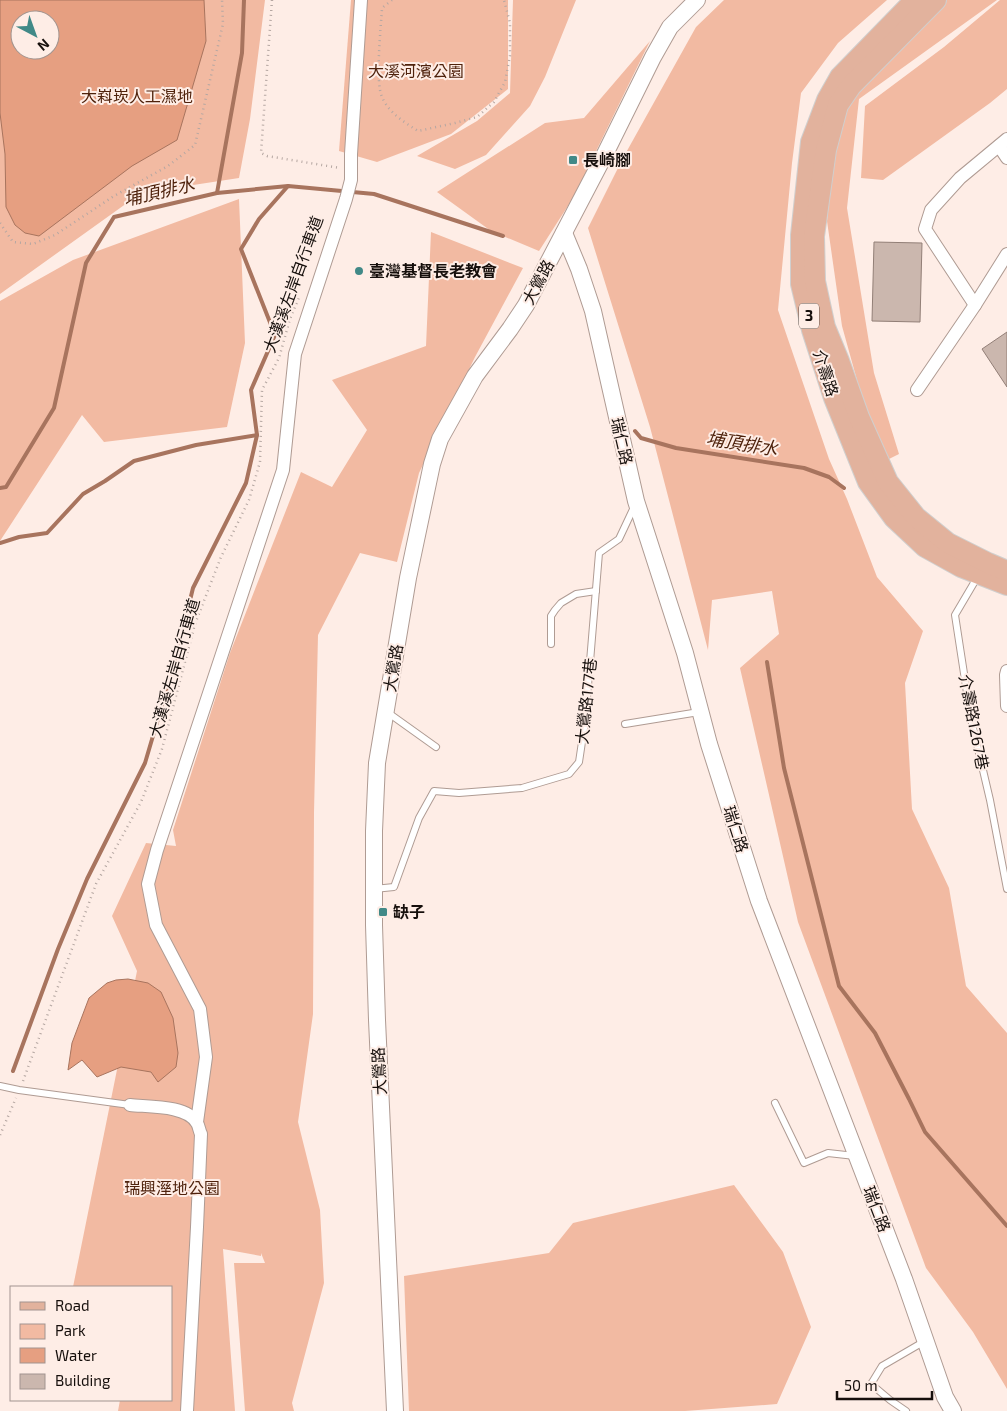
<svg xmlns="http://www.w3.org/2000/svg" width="1007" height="1411" font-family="'Exo 2','Noto Sans TC',sans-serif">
	<rect width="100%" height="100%" fill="#feede6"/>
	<g fill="#f2baa2" fill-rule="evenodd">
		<path d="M0,0H265L250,119L239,178L141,193L0,294ZM20,20H50V50H20Z"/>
		<path d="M351,0H508V89L451,134L377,162L339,151Z"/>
		<path d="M513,0H576L545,77L530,106L486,155L455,169L417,156L477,121L510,93Z"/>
		<path d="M724,0H887L838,43L801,93L792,163L778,310L829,459L847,499L877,577L923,631L905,683L912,809L949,888L966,986L1007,1033V1389L973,1332L926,1268L798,922L740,668L779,634L772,591L712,600L708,650L650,427L588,228L623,158L696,27Z"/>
		<path d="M945,0H997L859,99L847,208L874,373L899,454L887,460L865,409L842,326L827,221L838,114L882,60Z"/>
		<path d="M1000,0H1007V89L990,103L883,180L861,178L865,106L944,47Z"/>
		<path d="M650,41L573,198L539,251L491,231L437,192L545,123L584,118Z"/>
		<path d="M239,199L245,343L227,427L104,442L82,415L0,541V301L73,260Z"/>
		<path d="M431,232L523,268L475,357L419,473L397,562L360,553L318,635L314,813L313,1014L298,1122L320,1210L324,1283L292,1403L294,1411H245L234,1263H265L261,1253V1256L223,1249L235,1411H118L120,1400H171V1287H73L137,971L112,916L146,843L176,846L173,830L230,653L301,472L332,487L367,430L332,380L426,346Z"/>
		<path d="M734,1185L783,1252L811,1327L777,1404L685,1411H409L404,1276L549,1253L573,1223Z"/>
	</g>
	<g fill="#e69f81" stroke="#a8745e" fill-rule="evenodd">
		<path d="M0,0H204L206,41L177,140L132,166L39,236L25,233L15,225L6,207L5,154L0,113ZM20,20H50V50H20Z"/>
		<path d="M128,979L148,983L161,992L173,1018L178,1053L176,1067L158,1082L151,1072L121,1067L97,1077L82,1060L68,1070L72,1043L89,998L107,983L116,980Z"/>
	</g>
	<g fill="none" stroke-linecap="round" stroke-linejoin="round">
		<g stroke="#a8745e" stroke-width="4">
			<path d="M217,193L242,53L244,0"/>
			<path d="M635,431L641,438L676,448L804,468L829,477L844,488"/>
			<path d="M0,488L6,487L54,408L86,263L114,217L217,193L288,186L374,194L503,236"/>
			<path d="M0,543L19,537L47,533L83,494L105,481L134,461L196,445L257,435"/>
			<path d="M767,662L784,768L839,986L875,1033L909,1099L925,1132L1007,1226"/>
			<path d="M13,1071L58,949L87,879L145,763L176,658L193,588L246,483L257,435L251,390L275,335L241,249L259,219L288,186"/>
		</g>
	</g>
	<g fill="#cbb7ae" stroke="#927f77">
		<path d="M874,242L922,243L920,322L872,321Z"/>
		<path d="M1007,332V387L982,349Z"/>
	</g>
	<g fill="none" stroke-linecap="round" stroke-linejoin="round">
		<g stroke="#af9b93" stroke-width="8">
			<g id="service">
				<path d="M978,576L955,615L971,719L990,800L1007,889"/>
				<path d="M551,644V616L555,610L561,603L576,594L596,591"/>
				<path d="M387,712L436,747"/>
				<path d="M625,724L699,712"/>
				<path d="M374,889L394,887L419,818L434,791L459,793L522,788L569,774L579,762L585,722L599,553L619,539L635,505"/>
				<path d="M0,1086L19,1090L130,1105"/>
				<path d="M775,1103L804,1163L828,1153L855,1156"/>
				<path d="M906,1411L890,1400L871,1384L882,1366L925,1341"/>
			</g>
		</g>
		<g stroke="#af9b93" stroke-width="14">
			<g id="minor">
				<path d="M999,146L1007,158"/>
				<path d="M975,305L925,229L931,210L960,178L1007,139"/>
				<path d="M917,390L975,305L1007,254"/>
				<path d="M1007,671L1006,675L1007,706"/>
				<path d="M130,1105C148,1107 187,1105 197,1123C199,1126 199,1130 201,1134L197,1227L187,1411"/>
				<path d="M197,1122L206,1057L200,1009L156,925L148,884L157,850L283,470L295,354L346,199L351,180V154L361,0"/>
			</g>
		</g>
		<g stroke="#af9b93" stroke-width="18">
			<g id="tertiary">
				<path d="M564,233L579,269L593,311L636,501L685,653L709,744L759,901L904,1279L945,1397L953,1411"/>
				<path d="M395,1411L377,1020L374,925V831L377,763L408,578L432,464L440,439L475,376L510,329L526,305L605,154L653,57L670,27L697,0"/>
			</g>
		</g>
		<g stroke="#d0cfce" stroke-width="22">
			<g id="primary">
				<path d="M915,0L840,77L827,100L811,142L801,235V284L812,330L834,398L868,482L894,518L925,547L961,567L1007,585"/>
				<path d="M936,0L851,86L838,105L826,150L814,236L815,281L825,327L839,361L859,417L888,482L916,517L948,543L988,563L1007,571"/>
			</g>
		</g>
		<g stroke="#b5a7a2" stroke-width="2.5" stroke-dasharray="1 4" stroke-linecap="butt">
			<path d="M272,0L261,153L267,156L340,168"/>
			<path d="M392,0L382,8C381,27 375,82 382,97C389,113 404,122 418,131L455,123L477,117L494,102L505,82L510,56V23L504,0"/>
			<path d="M0,223L13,242L33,244L55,235L114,196L168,166L195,145L223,24L222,0"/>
			<path d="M23,1081L96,884L141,802L162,749L195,624L221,557L249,500L260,462L262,390L279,358L290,319L300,295"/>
			<path d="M0,1135L16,1098"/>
		</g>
		<use href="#service" stroke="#fff" stroke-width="6"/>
		<use href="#minor" stroke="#fff" stroke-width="12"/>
		<use href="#tertiary" stroke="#fff" stroke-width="16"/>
		<use href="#primary" stroke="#e2b29d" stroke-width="20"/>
	</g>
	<g fill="#418987" stroke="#feede6" stroke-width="2">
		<rect x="568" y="155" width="10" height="10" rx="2.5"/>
		<circle cx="359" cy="271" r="5"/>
		<rect x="378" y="907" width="10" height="10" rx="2.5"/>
	</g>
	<g text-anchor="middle" stroke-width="4" stroke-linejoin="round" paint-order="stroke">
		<rect fill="#feede6" stroke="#5c524d" stroke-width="1" x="799" y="303.5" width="20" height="25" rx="4"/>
		<g font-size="15" font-weight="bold" fill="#160f0c">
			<text x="809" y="321">3</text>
		</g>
		<g font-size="16" fill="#4f220c" stroke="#feede6">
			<text x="416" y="77">大溪河濱公園</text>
			<text x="137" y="102">大嵙崁人工濕地</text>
			<text x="172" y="1194">瑞興溼地公園</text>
		</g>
		<g font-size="16" font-weight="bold" fill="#160f0c" stroke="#feede6" text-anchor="start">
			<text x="583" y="166">長崎腳</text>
			<text x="369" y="277">臺灣基督長老教會</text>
			<text x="393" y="918">缺子</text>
		</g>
		<g font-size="16" fill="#160f0c" stroke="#feede6">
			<text transform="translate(538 282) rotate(-62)" y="6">大鶯路</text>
			<text transform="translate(293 284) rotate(-70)" y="6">大漢溪左岸自行車道</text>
			<text transform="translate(826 373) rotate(72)" y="6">介壽路</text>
			<text transform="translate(622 441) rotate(77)" y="6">瑞仁路</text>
			<text transform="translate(174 668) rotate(-74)" y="6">大漢溪左岸自行車道</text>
			<text transform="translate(393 668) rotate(-81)" y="6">大鶯路</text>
			<text transform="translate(586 701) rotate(-84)" y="6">大鶯路177巷</text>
			<text transform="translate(974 722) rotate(79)" y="6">介壽路1267巷</text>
			<text transform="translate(736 829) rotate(72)" y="6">瑞仁路</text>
			<text transform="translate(379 1071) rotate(-93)" y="6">大鶯路</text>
			<text transform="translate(877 1209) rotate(69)" y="6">瑞仁路</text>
		</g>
		<g font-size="18" font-style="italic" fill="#4c1f09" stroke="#feede6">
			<text transform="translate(159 192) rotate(-13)" y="6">埔頂排水</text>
			<text transform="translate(742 444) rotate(9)" y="6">埔頂排水</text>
		</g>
	</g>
	<rect x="10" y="1286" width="162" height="115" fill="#feede6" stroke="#a1948f"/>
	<rect x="20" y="1302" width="25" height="8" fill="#e2b29d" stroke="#a1948f"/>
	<text x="55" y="1311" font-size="15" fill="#160f0c">Road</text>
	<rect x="20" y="1324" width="25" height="15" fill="#f2baa2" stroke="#a1948f"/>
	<text x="55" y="1336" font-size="15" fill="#160f0c">Park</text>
	<rect x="20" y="1348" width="25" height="15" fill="#e69f81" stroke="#a1948f"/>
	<text x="55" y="1361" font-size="15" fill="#160f0c">Water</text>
	<rect x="20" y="1374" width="25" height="15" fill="#cbb7ae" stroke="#a1948f"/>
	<text x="55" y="1386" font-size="15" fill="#160f0c">Building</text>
	<g transform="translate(35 35) rotate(139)"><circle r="24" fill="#feede6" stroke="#a1948f"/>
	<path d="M0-4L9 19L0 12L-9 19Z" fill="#418987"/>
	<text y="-8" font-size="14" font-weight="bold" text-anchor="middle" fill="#160f0c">N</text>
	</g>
	<path d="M837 1391v8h95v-8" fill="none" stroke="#160f0c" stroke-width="2.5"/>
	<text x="844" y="1391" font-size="15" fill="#160f0c" stroke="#feede6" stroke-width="4" paint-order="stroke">50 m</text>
</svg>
